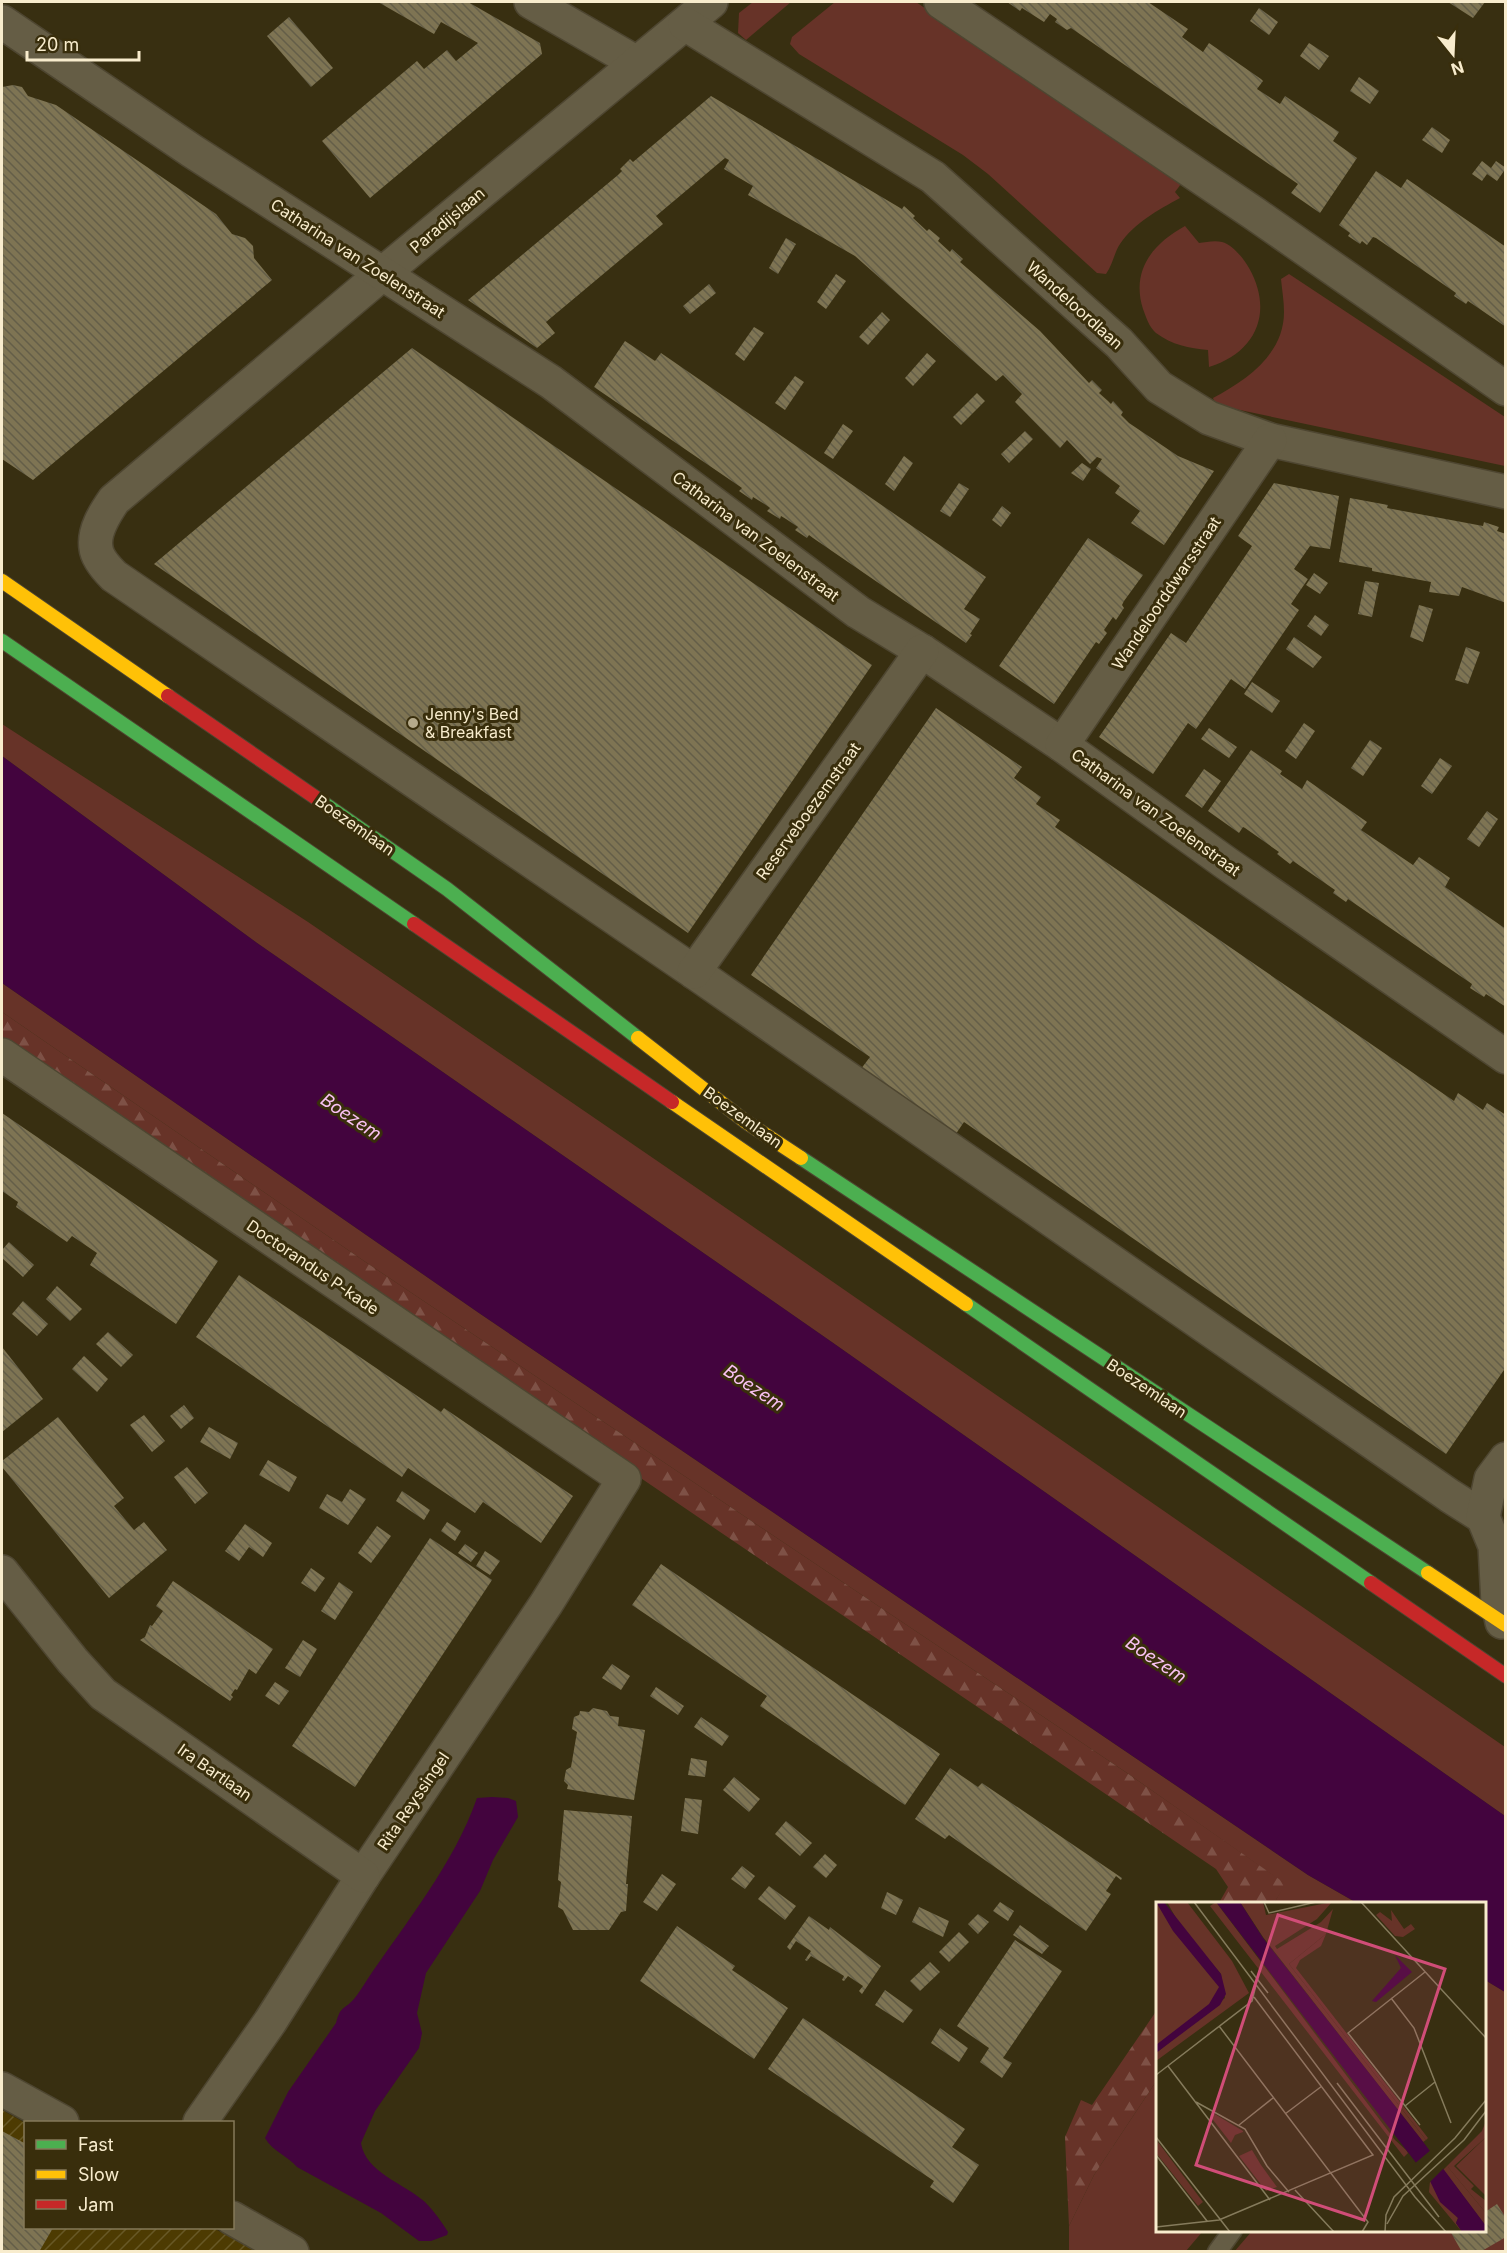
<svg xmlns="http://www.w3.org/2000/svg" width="1507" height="2253" font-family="Inter,sans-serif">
	<defs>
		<pattern id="industrial-furrows" width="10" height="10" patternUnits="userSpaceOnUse" patternTransform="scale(1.5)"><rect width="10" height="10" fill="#4d3b02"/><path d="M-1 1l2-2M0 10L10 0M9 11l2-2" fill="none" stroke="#675826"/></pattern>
		<pattern id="forest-firs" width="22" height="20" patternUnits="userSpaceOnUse" patternTransform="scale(1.5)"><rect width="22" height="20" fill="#673328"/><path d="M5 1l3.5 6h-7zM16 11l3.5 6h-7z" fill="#7e5146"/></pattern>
		<pattern id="building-back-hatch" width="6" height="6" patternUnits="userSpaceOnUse" patternTransform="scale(1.5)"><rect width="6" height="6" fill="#7e7453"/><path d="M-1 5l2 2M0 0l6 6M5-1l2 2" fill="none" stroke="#645e48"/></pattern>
	</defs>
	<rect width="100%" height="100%" fill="#382f11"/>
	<path fill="url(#industrial-furrows)" d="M2,2110L25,2123L26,2228H213L256,2251H2Z"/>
	<g fill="#673328">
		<path d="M753,2H791L746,40L738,33L739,13Z"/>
		<path d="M835,2H916L1181,184L1175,192L1180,198C1158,210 1134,223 1120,244C1114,253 1113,264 1106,274L1097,273L988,174L963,155L799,54L790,44L792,37Z"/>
		<path d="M1185,226L1199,243C1206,242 1215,240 1222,242C1233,245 1244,259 1249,268C1274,312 1256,353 1209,367L1208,350C1189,348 1172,345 1156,333C1149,327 1146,317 1143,309C1131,271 1152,244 1185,226Z"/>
		<path d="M1289,274L1505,417V466L1216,405L1213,398C1247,380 1284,354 1284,312C1284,301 1282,290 1281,279Z"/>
		<path d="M2,724L308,922L742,1219L1505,1747V1816L836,1345L257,943L2,756Z"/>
		<path d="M2,983L479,1313L1308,1875L1357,1903H1274L1285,1884L1127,1773L364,1261L2,1012Z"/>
		<path d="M1485,1980L1505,1992V2251L1234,2252L1252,2231L1484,2230Z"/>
		<path d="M1157,2080L1158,2230L1203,2231L1186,2251L1069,2252V2226L1094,2175Z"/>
	</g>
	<g fill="url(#forest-firs)">
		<path d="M2,1012L364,1261L1127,1773L1286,1884L1274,1903H1219L1228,1887L1216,1869L2,1044Z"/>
		<path d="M1157,2010V2080L1094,2175L1069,2226L1065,2137L1081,2100L1092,2105Z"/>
	</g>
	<g fill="#43043e">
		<path d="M2,756L257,943L836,1345L1505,1816V1992L1485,1980L1484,1904L1357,1903L1308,1875L479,1313L2,983Z"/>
		<path d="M492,1797L508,1798L516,1801L518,1817L493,1860L480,1891L426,1973L417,2013L422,2033L419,2048L375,2111L361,2143C365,2172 405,2184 425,2202C434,2211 441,2221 448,2232L447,2235L431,2241H419L381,2213L297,2167C288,2156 272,2151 265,2138L288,2092L336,2023C341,2005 343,2011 354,1999C359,1993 363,1986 367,1980C406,1922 454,1864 477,1798Z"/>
	</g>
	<g fill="url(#building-back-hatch)">
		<path d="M378,2H468L540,43L542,54L370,198L322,141L417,61L424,69L447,50L456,61L478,43L441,22L434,34Z"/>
		<path d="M1007,2H1148L1188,29L1182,37L1203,52L1209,43L1261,79L1263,81L1257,89L1280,104L1285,96L1339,132L1333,141L1357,158L1320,213L1291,193L1298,184L1071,28L1067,30L1055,22L1057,19L1050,14L1044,22L1022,8L1020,11Z"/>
		<path d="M1448,2H1485L1473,18Z"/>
		<path d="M1259,8L1278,22L1269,35L1250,21Z"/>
		<path d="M289,17L333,68L311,87L267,36Z"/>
		<path d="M1309,43L1329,56L1319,70L1300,56Z"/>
		<path d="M1359,77L1379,91L1370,104L1350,91Z"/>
		<path d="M13,85L22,87L28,96L56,105L216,214L232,234L245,238L253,246L254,258L272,280L33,480L2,459V87Z"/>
		<path d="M711,96L902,209L904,206L915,216L913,218L927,231L929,229L940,238L938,241L950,252L952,249L963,259L960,262L1040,331L1089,383L1092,380L1102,390L1099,393L1108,401L1111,404L1113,401L1123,412L1121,415L1129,423L1178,456L1214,471L1164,545L1131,523L1140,511L1115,493L1120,486L1096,468L1102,459L1097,457L1090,464L1067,440L1060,448L1015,402L1022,394L1003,375L996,381L855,256L748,195L753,186L724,169L729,160L725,158L656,216L663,224L546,322L555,333L537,348L468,300L618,175L622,171L620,169L630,159L633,162Z"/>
		<path d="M1432,127L1450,140L1442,153L1422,140Z"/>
		<path d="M1482,161L1491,168L1496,161L1506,168L1497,181L1487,174L1482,181L1472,174Z"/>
		<path d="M1376,171L1401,188L1407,179L1506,247V327L1468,301L1466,304L1454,296L1456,293L1376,238L1373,237L1367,245L1362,241L1360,244L1348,236L1350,233L1339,225Z"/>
		<path d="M786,238L796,244L778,274L769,268Z"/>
		<path d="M836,274L846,281L826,309L817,302Z"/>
		<path d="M709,284L716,293L690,314L683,306Z"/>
		<path d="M882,312L890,320L868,345L859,337Z"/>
		<path d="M754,327L764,333L744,361L735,354Z"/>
		<path d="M625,341L655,361L661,353L986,577L964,609L980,619L970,634L972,635L966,643L813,538L809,535L807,538L795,530L798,527L786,519L781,516L780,519L767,511L770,508L766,505L753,497L752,500L739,491L742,488L594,387Z"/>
		<path d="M412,348L872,665L688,933L154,564Z"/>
		<path d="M927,353L936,361L913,386L905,378Z"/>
		<path d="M795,376L804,382L785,410L775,403Z"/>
		<path d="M977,393L985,401L961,425L953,417Z"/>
		<path d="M843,424L853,431L833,459L824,453Z"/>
		<path d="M1025,431L1033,439L1009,463L1001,454Z"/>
		<path d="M904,456L913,463L894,491L885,484Z"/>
		<path d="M1082,463L1091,469L1083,481L1071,473Z"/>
		<path d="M959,483L969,489L950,517L940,511Z"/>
		<path d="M1274,483L1339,496L1330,549L1310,546L1294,569L1308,579L1291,604L1299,610L1245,689L1231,679L1196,729L1188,723L1153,774L1099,737L1171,633L1186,643L1252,546L1238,536Z"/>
		<path d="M1350,498L1388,505L1387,508L1483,526L1484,522L1499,527L1497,531L1506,534V603L1462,587L1459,596L1429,592L1431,582L1372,571V568L1339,562Z"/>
		<path d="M1002,506L1011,513L1001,527L992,520Z"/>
		<path d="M1088,538L1143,575L1124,601L1122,605L1124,608L1116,620L1113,617L1104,630L1107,633L1099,644L1096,642L1054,704L999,666Z"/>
		<path d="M1314,573L1328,583L1320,594L1306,585Z"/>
		<path d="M1365,581L1379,583L1372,617L1358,614Z"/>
		<path d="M1419,605L1433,609L1423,642L1410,637Z"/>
		<path d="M1315,615L1329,625L1321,636L1307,626Z"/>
		<path d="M1294,637L1322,657L1313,668L1286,649Z"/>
		<path d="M1466,647L1480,652L1468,684L1455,680Z"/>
		<path d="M1252,682L1280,701L1272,713L1244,694Z"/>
		<path d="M936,708L1022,767L1014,778L1041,797L1036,804L1060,820L1055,827L1454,1101L1458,1093L1483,1110L1487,1103L1506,1115V1367L1446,1454L964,1122L949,1144L854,1078L870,1057L751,975Z"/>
		<path d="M1304,723L1315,731L1296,759L1285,751Z"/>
		<path d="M1209,728L1237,747L1229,758L1201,739Z"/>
		<path d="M1370,740L1382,748L1363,776L1351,768Z"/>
		<path d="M1251,750L1282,771L1280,774L1302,789L1307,780L1367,822L1361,830L1413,865L1419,857L1450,878L1445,887L1506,929V1007L1486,994L1484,997L1470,988L1472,984L1348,899L1346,902L1333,893L1335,890L1293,861L1290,864L1277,854L1279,852L1245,828L1243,827L1239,833L1208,811Z"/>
		<path d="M1440,758L1452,766L1432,794L1421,786Z"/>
		<path d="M1204,769L1221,781L1202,808L1185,796Z"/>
		<path d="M1487,811L1498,819L1479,847L1467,839Z"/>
		<path d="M2,1113L218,1261L176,1324L90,1265L97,1253L72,1236L67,1242L16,1207L18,1202L2,1191Z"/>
		<path d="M9,1242L34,1265L23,1277L2,1258V1250Z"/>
		<path d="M239,1275L441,1412L444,1408L573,1496L541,1543L483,1502L475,1513L408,1468L402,1477L196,1337Z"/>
		<path d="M57,1286L82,1309L70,1321L46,1299Z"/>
		<path d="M23,1301L48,1324L37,1336L12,1314Z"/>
		<path d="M108,1332L133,1355L121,1367L96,1344Z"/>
		<path d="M2,1347L43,1399L2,1432Z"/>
		<path d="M84,1356L108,1379L97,1392L72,1369Z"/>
		<path d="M184,1405L194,1418L181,1429L170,1416Z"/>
		<path d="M144,1415L165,1441L152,1452L130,1425Z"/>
		<path d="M58,1417L124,1498L114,1506L134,1530L144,1522L167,1550L109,1598L2,1467V1461Z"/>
		<path d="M209,1427L238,1443L230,1459L200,1442Z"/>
		<path d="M268,1460L297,1477L289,1492L259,1475Z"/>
		<path d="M187,1467L208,1493L195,1504L174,1477Z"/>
		<path d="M350,1489L366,1499L348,1525L319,1508L327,1494L342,1502Z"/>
		<path d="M402,1491L430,1510L424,1520L396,1501Z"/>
		<path d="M447,1522L461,1531L455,1541L441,1531Z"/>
		<path d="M245,1524L272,1543L263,1557L249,1547L239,1561L225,1551Z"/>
		<path d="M377,1526L391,1536L371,1563L358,1553Z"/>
		<path d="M430,1538L492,1580L355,1787L292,1746Z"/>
		<path d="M465,1544L478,1553L471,1562L458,1553Z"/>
		<path d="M485,1551L500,1561L490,1575L476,1566Z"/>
		<path d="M661,1564L940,1754L905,1805L760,1706L767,1696L632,1605Z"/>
		<path d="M311,1568L325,1578L315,1592L301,1583Z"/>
		<path d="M173,1581L273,1649L256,1674L249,1669L237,1690L235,1689L231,1695L233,1697L230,1701L140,1640L145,1637L150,1625L152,1626L163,1611L156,1606Z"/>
		<path d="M339,1582L353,1592L335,1620L321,1611Z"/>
		<path d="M303,1640L317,1649L300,1677L285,1668Z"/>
		<path d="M612,1664L630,1676L621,1690L602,1678Z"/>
		<path d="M275,1682L289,1691L279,1705L265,1696Z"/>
		<path d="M656,1687L684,1706L678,1715L650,1696Z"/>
		<path d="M593,1708L607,1711L610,1716L619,1717L618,1726L645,1730L634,1800L567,1789L568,1785L564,1781L566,1770L571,1767L577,1732L572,1729L574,1717L579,1715L580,1711L589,1712Z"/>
		<path d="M701,1717L729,1736L722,1746L694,1727Z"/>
		<path d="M691,1758L707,1761L705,1777L688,1775Z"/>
		<path d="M950,1768L978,1787L982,1783L1122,1878L1121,1880L1116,1876L1106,1891L1111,1894L1086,1931L949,1835L945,1839L915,1819Z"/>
		<path d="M734,1777L760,1799L749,1812L723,1790Z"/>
		<path d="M685,1798L702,1800L698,1834L681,1831Z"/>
		<path d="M564,1810L632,1816L626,1884H628L626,1911L621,1912L609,1930H573L563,1910L558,1907L561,1882L558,1880Z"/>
		<path d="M786,1821L812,1843L800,1856L775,1834Z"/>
		<path d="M825,1854L837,1865L826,1878L813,1867Z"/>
		<path d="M742,1866L755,1876L745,1889L731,1879Z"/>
		<path d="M662,1874L676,1884L657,1911L643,1902Z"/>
		<path d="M769,1886L796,1906L785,1920L758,1899Z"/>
		<path d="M887,1892L903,1900L896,1915L881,1908Z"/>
		<path d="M1000,1902L1014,1911L1008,1921L993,1911Z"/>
		<path d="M919,1907L949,1921L943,1937L912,1922Z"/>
		<path d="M978,1914L989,1922L978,1934L968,1924Z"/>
		<path d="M809,1916L829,1930L830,1927L881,1966L862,1994L859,1991L863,1986L848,1976L844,1981L842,1980L844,1976L811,1956L807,1961L805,1960L811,1951L796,1941L790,1950L787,1947Z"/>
		<path d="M1020,1925L1049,1946L1042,1954L1013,1935Z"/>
		<path d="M677,1926L735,1966L732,1970L788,2008L754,2059L640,1981Z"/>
		<path d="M959,1932L969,1942L949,1962L939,1952Z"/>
		<path d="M1015,1940L1062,1971L1003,2058L1012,2063L1002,2078L980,2062L989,2048L957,2026Z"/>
		<path d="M930,1962L940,1972L920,1991L910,1981Z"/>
		<path d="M885,1990L913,2010L903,2023L875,2005Z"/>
		<path d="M803,2018L965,2129L952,2147L979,2165L953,2203L930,2187L934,2181L768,2069Z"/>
		<path d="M940,2028L968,2048L959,2062L931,2043Z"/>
		<path d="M2,2131L26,2144V2228H53L39,2252H2Z"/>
		<path d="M1497,2204L1506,2218V2237L1480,2252H1462L1450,2231L1485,2230V2212Z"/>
	</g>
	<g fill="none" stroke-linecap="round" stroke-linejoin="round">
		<g stroke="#4e4631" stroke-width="21">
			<path id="lane" d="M1217,2252L1233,2230"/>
		</g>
		<g stroke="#4e4631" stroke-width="36">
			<g id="street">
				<path d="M531,2L637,63"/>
				<path d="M711,2L382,274L114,500C105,513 93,531 96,548C97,558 107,569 114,576L694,972L1450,1496L1483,1517"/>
				<path d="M941,2L1255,214L1506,389"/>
				<path d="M2,22L192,151L551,382L858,612L922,651L1062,745L1226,863L1506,1057"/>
				<path d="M685,24L933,177L1119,343L1159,387L1209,418L1270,440L1506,492"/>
				<path d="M1062,745L1270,440"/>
				<path d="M694,972L922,651"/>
				<path d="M2,1055L624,1479L546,1604L363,1876L270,2022L200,2122"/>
				<path d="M2,1572L73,1661L103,1694L363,1876"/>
				<path d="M1502,1622L1498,1603L1495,1546L1483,1517L1491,1479L1506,1459"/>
				<path d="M2,2089L62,2122"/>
				<path d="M232,2218L292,2252"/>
			</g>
		</g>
		<g stroke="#4e4631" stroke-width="16">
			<g id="fast">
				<path d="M2,641L414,924"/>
				<path d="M322,802L447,889L638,1038"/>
				<path d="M801,1158L1428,1573"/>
				<path d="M966,1304L1371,1583"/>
			</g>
		</g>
		<g stroke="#4e4631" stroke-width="16">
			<g id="slow">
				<path d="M2,581L168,696"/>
				<path d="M638,1038L746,1122L801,1158"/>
				<path d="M672,1102L966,1304"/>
				<path d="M1428,1573L1506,1625"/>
			</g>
		</g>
		<g stroke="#4e4631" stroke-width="16">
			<g id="jam">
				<path d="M168,696L322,802"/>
				<path d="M414,924L672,1102"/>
				<path d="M1371,1583L1506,1676"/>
			</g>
		</g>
		<use href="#lane" stroke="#655d45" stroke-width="18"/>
		<use href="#street" stroke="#655d45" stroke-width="33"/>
		<use href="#fast" stroke="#4caf50" stroke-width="14"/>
		<use href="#slow" stroke="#ffc107" stroke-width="14"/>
		<use href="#jam" stroke="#c62828" stroke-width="14"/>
	</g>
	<circle fill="#b5aa8b" stroke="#392e0c" stroke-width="2" cx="413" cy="723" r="6"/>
	<g text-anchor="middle" stroke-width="6" stroke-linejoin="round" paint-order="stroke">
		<g font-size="16" fill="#f8eccd" stroke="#392e0c">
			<text transform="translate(447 220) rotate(-40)" y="6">Paradijslaan</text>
			<text transform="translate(358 258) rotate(33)" y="6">Catharina van Zoelenstraat</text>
			<text transform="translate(1075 305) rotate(42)" y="6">Wandeloordlaan</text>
			<text transform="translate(756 536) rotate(37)" y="6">Catharina van Zoelenstraat</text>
			<text transform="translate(1166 593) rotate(-56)" y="6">Wandeloorddwarsstraat</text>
			<text transform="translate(808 811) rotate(-54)" y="6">Reserveboezemstraat</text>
			<text transform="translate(1156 812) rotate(36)" y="6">Catharina van Zoelenstraat</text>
			<text transform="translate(355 825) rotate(35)" y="6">Boezemlaan</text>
			<text transform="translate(743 1117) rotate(36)" y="6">Boezemlaan</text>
			<text transform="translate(313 1267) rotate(34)" y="6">Doctorandus P-kade</text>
			<text transform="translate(1147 1388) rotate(34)" y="6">Boezemlaan</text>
			<text transform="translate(215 1772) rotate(35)" y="6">Ira Bartlaan</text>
			<text transform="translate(413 1801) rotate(-56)" y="6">Rita Reyssingel</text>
		</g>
		<g font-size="16" fill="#f8eccd" stroke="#392e0c" text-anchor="start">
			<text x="425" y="720">Jenny's Bed<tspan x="425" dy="18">&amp; Breakfast</tspan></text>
		</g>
		<g font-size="18" font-style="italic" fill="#fac2f4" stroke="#392e0c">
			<text transform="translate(351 1117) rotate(34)" y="6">Boezem</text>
			<text transform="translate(754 1388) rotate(34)" y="6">Boezem</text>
			<text transform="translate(1156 1660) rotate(34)" y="6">Boezem</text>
		</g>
	</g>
	<g transform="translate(1156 1902)">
		<rect width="330" height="330" fill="#382f11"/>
		<path d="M11,0H31L76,59L93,91L0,159V151L69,96L65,72L25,25ZM60,0L239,238L250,248L252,251L248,255L54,4ZM84,0H107L110,13L176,0L161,17L119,44L121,47L165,20L177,7L170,32L133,62L270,238L267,240L107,35ZM235,8L248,27L255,22L259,27L247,35L239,34L220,13L224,10L236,19ZM57,211L87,229V230L79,233L75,241L54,214ZM330,235V294L300,264ZM2,240L47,300L42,304L0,251ZM96,248L105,263L121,285L110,289L83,254ZM291,264H298L318,284L315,287L330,299V311ZM274,279L302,316L300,321L306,330L273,290Z" fill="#673328"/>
		<path d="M170,32L165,44L144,58L140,66L272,236L270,238L133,62ZM330,219V235L298,264L292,265L330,311V324L287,268L326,229Z" fill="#673328"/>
		<path d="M0,0H4L67,80L66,95L0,146Z" fill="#673328"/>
		<path d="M0,0H8L65,72L70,92L64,103L0,151V143L53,102L63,85L17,29ZM60,0H84L107,36L265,237L330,324V330H306L300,321L302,316L284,300L274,279ZM239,53L256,70L220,100L216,99L245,66Z" fill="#43043e"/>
		<path d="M276,247L289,265L272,282L257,263Z" fill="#382f11"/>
		<path fill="none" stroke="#857b5c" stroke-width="1.5" d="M38,0L259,295L290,330M108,0L113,11L160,0M205,0L330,136M95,69L112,91M235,96L258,126L295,221M63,124L212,320L206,330M12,164L114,298M0,173L96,99L100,83M181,181L283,315M40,200L89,227L111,264L133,290M249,204L279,180M129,212L166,184M83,223L117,196M264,223L192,131L269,70M0,235L74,330M0,253L51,319M139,288L178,330M231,322L247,294L308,238L330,209M0,325L63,318L217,253L98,95M229,330L230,313L238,295L299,236L330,198"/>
		<path fill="#d04d78" fill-opacity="0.15" stroke="#d04d78" stroke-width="3" d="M122,13L289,67L208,318L40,263Z"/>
		<rect width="330" height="330" fill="none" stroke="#f8eccd" stroke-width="3"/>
	</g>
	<rect width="1507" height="2253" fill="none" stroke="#f8eccd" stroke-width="6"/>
	<rect x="24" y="2121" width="210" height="108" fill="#392e0c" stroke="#857a59" stroke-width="1.5"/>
	<rect x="36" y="2140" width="30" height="9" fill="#4caf50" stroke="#857a59" stroke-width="1.5"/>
	<text x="78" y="2151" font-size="18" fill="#f8eccd">Fast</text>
	<rect x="36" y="2170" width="30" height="9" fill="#ffc107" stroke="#857a59" stroke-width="1.5"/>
	<text x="78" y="2181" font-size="18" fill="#f8eccd">Slow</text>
	<rect x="36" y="2200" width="30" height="9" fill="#c62828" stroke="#857a59" stroke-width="1.5"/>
	<text x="78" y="2211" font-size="18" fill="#f8eccd">Jam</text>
	<g transform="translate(1453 54) rotate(162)" stroke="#392e0c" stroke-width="4.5" paint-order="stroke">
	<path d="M0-4.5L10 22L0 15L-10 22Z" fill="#f8eccd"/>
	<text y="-9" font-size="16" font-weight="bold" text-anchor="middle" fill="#f8eccd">N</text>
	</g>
	<path d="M27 51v9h112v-9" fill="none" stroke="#f8eccd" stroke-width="3"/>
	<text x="36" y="51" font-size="18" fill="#f8eccd" stroke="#392e0c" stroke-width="4.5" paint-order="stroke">20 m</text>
</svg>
